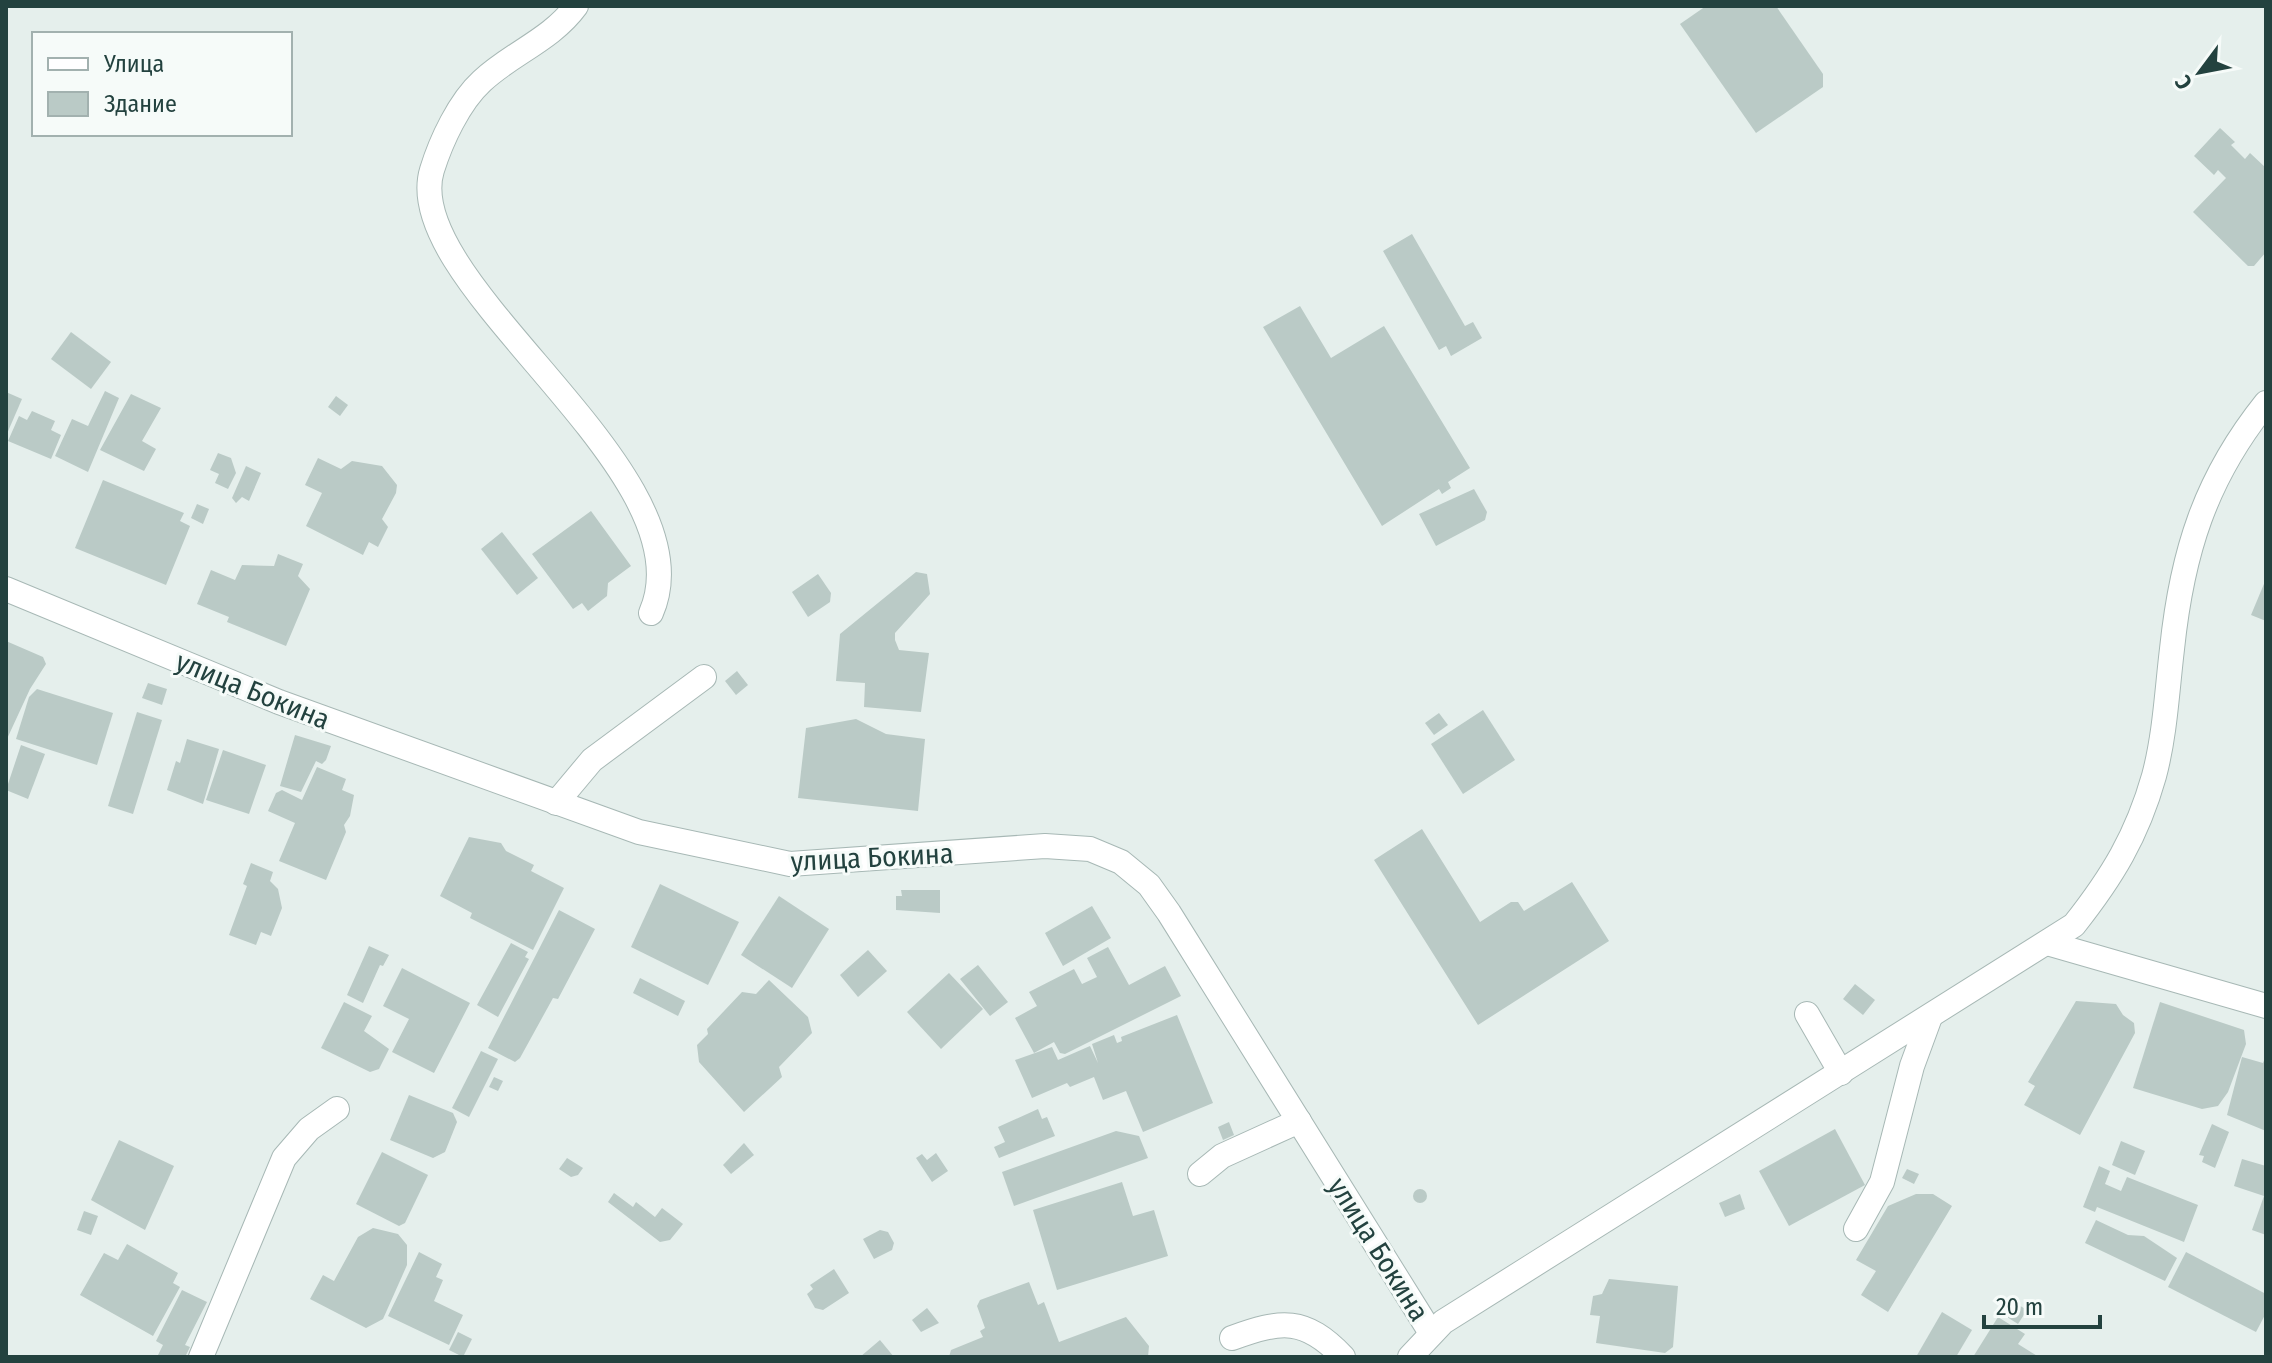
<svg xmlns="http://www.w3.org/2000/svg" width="2272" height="1363" font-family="'Fira Sans Condensed',sans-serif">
	<rect width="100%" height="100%" fill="#e5efec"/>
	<g fill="#bacac6">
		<path d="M1706,6H1776L1823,74V87L1756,133L1680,24Z"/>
		<path d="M2220,128L2235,142L2231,145L2245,159L2250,153L2266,168V252L2254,266H2248L2193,212L2226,178L2218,170L2214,175L2194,156Z"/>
		<path d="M1412,234L1465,326L1473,322L1482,338L1451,356L1446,346L1439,350L1383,251Z"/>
		<path d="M1300,306L1331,358L1384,326L1470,468L1448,482L1451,488L1442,494L1439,489L1382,526L1263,327Z"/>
		<path d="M71,332L111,362L91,389L51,359Z"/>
		<path d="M105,391L119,398L88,472L55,456L72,419L88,426Z"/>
		<path d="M6,392L22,399L6,436Z"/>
		<path d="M131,394L161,408L142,441L156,449L144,471L100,450Z"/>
		<path d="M336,396L348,405L340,416L328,407Z"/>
		<path d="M32,411L55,421L51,430L61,435L51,459L8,441L19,416L27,420Z"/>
		<path d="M218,453L231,458L236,473L228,489L215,483L219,474L210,470Z"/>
		<path d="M318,458L341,469L352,461L382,466L397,485L396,493L382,519L388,527L378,547L369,542L363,555L306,526L322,493L305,485Z"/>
		<path d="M246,466L261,473L249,501L242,497L236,503L232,498Z"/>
		<path d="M103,480L184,513L180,521L190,526L166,585L75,548Z"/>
		<path d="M1474,489L1487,512L1485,520L1436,546L1419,514Z"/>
		<path d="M197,504L209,509L203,524L191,518Z"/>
		<path d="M591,511L631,566L608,583L607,596L588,611L582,603L573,609L532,554Z"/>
		<path d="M502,532L538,578L517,595L481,549Z"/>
		<path d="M278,554L303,564L298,576L310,589L286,646L227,622L229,617L197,604L211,570L235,580L242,565L274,566Z"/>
		<path d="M916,572L927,574L930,594L895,633V640L899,650L929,653L921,712L864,707L865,683L836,681L840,634Z"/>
		<path d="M818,574L831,593L830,602L808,617L792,592Z"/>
		<path d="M2266,579V621L2251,615Z"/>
		<path d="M6,641L43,657L46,664L30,689L6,741Z"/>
		<path d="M737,671L748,685L736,695L725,681Z"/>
		<path d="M148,683L167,689L162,705L142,698Z"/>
		<path d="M37,689L113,713L97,765L16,739L29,697Z"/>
		<path d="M1483,710L1515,760L1463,794L1431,744Z"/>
		<path d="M137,712L162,720L133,814L108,806Z"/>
		<path d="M1439,713L1448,725L1434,735L1425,723Z"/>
		<path d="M856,719L886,734L925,739L918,811L798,798L806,728Z"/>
		<path d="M295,735L331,746L326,760L322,764L316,761L301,792L280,786Z"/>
		<path d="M187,739L219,749L203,804L167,790L176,761L180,763Z"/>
		<path d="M21,745L45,754L28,799L6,790Z"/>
		<path d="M223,750L266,765L249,814L206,800Z"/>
		<path d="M317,767L346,779L342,790L354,795L350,816L344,825L346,832L326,880L279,861L295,823L268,811L276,793L282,790L302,800Z"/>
		<path d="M1422,829L1480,922L1511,902H1518L1524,911L1572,882L1609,941L1478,1025L1374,860Z"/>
		<path d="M469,837L501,843L506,851L534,865L531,871L564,888L533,950L470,918L472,913L440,896Z"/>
		<path d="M251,863L273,872L270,881L278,889L282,908L271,936L261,932L256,945L229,935L247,886L243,884Z"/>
		<path d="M660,884L739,922L708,985L631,947Z"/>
		<path d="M901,890H940V913L896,910V896H902Z"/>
		<path d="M779,896L829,929L792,988L741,955Z"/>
		<path d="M1092,906L1111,938L1063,966L1045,933Z"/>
		<path d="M559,910L595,929L558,999L553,998L520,1058L515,1062L488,1048Z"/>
		<path d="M511,943L528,952L525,957L529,959L498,1017L477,1005Z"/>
		<path d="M369,946L389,955L383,966L380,965L363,1003L347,995Z"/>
		<path d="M1108,947L1129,985L1165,966L1181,996L1065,1054L1060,1053L1054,1042L1034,1053L1015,1018L1037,1006L1029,992L1074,969L1082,984L1097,977L1087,958Z"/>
		<path d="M868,950L887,971L858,997L840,975Z"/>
		<path d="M978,965L1008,1002L990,1016L960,979Z"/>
		<path d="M402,968L470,1003L434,1073L392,1052L409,1019L383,1006Z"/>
		<path d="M949,973L983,1009L941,1049L907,1012Z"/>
		<path d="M640,978L685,1001L678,1016L633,993Z"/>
		<path d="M769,980L808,1017L812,1033L779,1067L782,1077L744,1112L699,1062L697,1045L708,1034L707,1029L742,992L756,994Z"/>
		<path d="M1855,984L1875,1000L1863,1015L1843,999Z"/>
		<path d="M2076,1001L2116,1004L2123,1015L2134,1023L2135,1033L2080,1135L2024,1105L2035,1086L2028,1082Z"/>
		<path d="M344,1002L372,1016L364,1031L389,1049L379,1069L370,1072L321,1048Z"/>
		<path d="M2160,1002L2244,1030L2246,1044L2228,1092L2218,1106L2202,1109L2133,1088Z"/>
		<path d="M1177,1015L1213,1103L1143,1132L1126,1091L1103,1100L1094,1077L1070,1087L1067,1083L1032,1098L1015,1060L1052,1047L1058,1060L1090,1046L1098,1063L1092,1044L1114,1035L1117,1043L1122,1041L1121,1037Z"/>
		<path d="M481,1051L498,1059L469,1117L452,1108Z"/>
		<path d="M2266,1055V1131L2227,1115L2242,1057L2263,1063Z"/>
		<path d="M494,1077L503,1081L498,1091L489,1087Z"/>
		<path d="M409,1095L453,1113L457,1122L445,1152L433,1158L390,1140Z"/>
		<path d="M1038,1109L1042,1119L1047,1117L1055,1136L999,1158L994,1147L1005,1142L998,1127Z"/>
		<path d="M1229,1122L1234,1135L1223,1140L1218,1127Z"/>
		<path d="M2212,1124L2229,1132L2215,1168L2202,1162L2204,1156L2199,1155Z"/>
		<path d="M1835,1129L1865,1185L1789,1226L1759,1171Z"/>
		<path d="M1116,1131L1139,1136L1148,1158L1014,1206L1002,1172Z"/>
		<path d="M119,1140L174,1166L145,1230L91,1200Z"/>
		<path d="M2121,1141L2145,1151L2135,1175L2112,1165Z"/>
		<path d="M744,1143L754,1155L731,1174L723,1165Z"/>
		<path d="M382,1152L428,1175L405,1223L399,1226L356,1204Z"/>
		<path d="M936,1153L948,1171L932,1182L916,1158L922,1154L927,1160Z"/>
		<path d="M567,1158L583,1168L578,1175L571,1177L559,1169Z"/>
		<path d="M2242,1159L2266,1166V1235L2252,1230L2264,1196L2234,1186Z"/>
		<path d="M2099,1166L2110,1171L2105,1184L2121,1191L2127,1177L2198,1205L2184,1242L2097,1207L2095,1212L2083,1207Z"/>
		<path d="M1907,1169L1919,1174L1914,1184L1902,1178Z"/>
		<path d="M1122,1182L1133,1216L1154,1210L1168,1256L1057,1290L1033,1210Z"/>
		<circle cx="1420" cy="1196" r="7"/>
		<path d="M614,1193L633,1207L636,1202L655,1217L662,1208L683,1224L670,1240L660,1242L608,1202Z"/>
		<path d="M1740,1194L1745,1209L1725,1217L1719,1203Z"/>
		<path d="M1916,1194H1933L1952,1206L1888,1312L1861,1295L1876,1271L1856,1260L1888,1206Z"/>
		<path d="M84,1211L98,1216L91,1235L77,1230Z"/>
		<path d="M2096,1220L2128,1235L2144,1236L2177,1258L2165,1281L2085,1243Z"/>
		<path d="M373,1228L398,1234L407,1245V1265L383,1319L366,1328L310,1299L323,1275L334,1281L358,1237Z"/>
		<path d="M880,1230L888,1232L894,1243L892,1250L874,1259L863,1239Z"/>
		<path d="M127,1244L178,1273L173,1283L180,1287L153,1336L80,1295L104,1253L118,1260Z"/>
		<path d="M419,1252L442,1264L436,1277L443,1280L434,1301L463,1315L449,1345L388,1316Z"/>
		<path d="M2186,1252L2266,1294V1313L2256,1332L2168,1287Z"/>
		<path d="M834,1269L849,1293L823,1310L815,1308L807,1294L813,1289L810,1285Z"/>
		<path d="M1609,1279L1678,1286L1673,1347L1665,1353L1596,1343L1600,1316L1590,1315L1593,1296L1602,1294Z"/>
		<path d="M1029,1282L1038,1305L1044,1302L1059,1342L1126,1317L1149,1346L1148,1357H949L951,1350L983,1337L980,1331L985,1328L977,1306L980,1300Z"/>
		<path d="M182,1290L207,1302L185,1345L190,1347L185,1357H157L163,1345L156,1341Z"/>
		<path d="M2007,1298L2027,1310L2018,1324L1999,1312Z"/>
		<path d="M927,1308L939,1323L921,1332L912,1320Z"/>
		<path d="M1942,1312L1972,1330L1956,1357H1916Z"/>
		<path d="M1998,1317L2025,1334L2018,1344L2039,1357H1973Z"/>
		<path d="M458,1332L472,1339L463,1357L449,1350Z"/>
		<path d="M880,1340L894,1357H860Z"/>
	</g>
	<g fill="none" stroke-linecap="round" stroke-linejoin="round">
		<g stroke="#a7b8b5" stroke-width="26">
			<g id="minor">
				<path d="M576,6C551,40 512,53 482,81C459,102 441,141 432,170C397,284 713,473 651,613"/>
				<path d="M6,589L279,702L639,832L790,864L1045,846L1090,849L1121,862L1149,885L1169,913L1431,1333"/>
				<path d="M556,803L592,760L704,677"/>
				<path d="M2047,943L2266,1006"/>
				<path d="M1807,1014L1841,1073"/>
				<path d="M1200,1174L1222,1156L1299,1121"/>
				<path d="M1856,1229L1882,1182L1912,1066L1930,1017"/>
				<path d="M1232,1338C1281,1320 1305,1317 1343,1357"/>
				<path d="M201,1357L284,1158L309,1129L337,1109"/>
				<path d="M1410,1357L1443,1322L2074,925C2112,877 2137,836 2154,776C2165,735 2167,691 2172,649C2182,553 2205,479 2266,403"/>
			</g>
		</g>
		<use href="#minor" stroke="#fff" stroke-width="24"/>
	</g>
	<g text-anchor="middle" stroke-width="6" stroke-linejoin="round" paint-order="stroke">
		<g font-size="28" fill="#23423f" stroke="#f6fbf9">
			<text transform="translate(253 690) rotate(22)" y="10">улица Бокина</text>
			<text transform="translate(872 857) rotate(-3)" y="10">улица Бокина</text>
			<text transform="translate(1379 1249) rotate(58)" y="10">улица Бокина</text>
		</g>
	</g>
	<rect width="2272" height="1363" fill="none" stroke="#23423f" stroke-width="16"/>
	<rect x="32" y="32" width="260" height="104" fill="#f6fbf9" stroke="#a2b1af" stroke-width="2"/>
	<rect x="48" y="58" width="40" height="12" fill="#ffffff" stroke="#a2b1af" stroke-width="2"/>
	<text x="104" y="72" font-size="24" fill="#23423f">Улица</text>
	<rect x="48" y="92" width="40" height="24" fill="#bacac6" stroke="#a2b1af" stroke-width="2"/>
	<text x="104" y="112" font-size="24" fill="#23423f">Здание</text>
	<g transform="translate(2200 72) rotate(238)" stroke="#f6fbf9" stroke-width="6" paint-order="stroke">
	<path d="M0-6L14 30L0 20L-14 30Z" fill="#23423f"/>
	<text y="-12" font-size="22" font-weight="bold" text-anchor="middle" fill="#23423f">С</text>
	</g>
	<path d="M1984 1315v12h116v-12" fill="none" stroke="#23423f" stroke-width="4"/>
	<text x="1996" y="1315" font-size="24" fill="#23423f" stroke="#f6fbf9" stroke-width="6" paint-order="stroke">20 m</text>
</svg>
